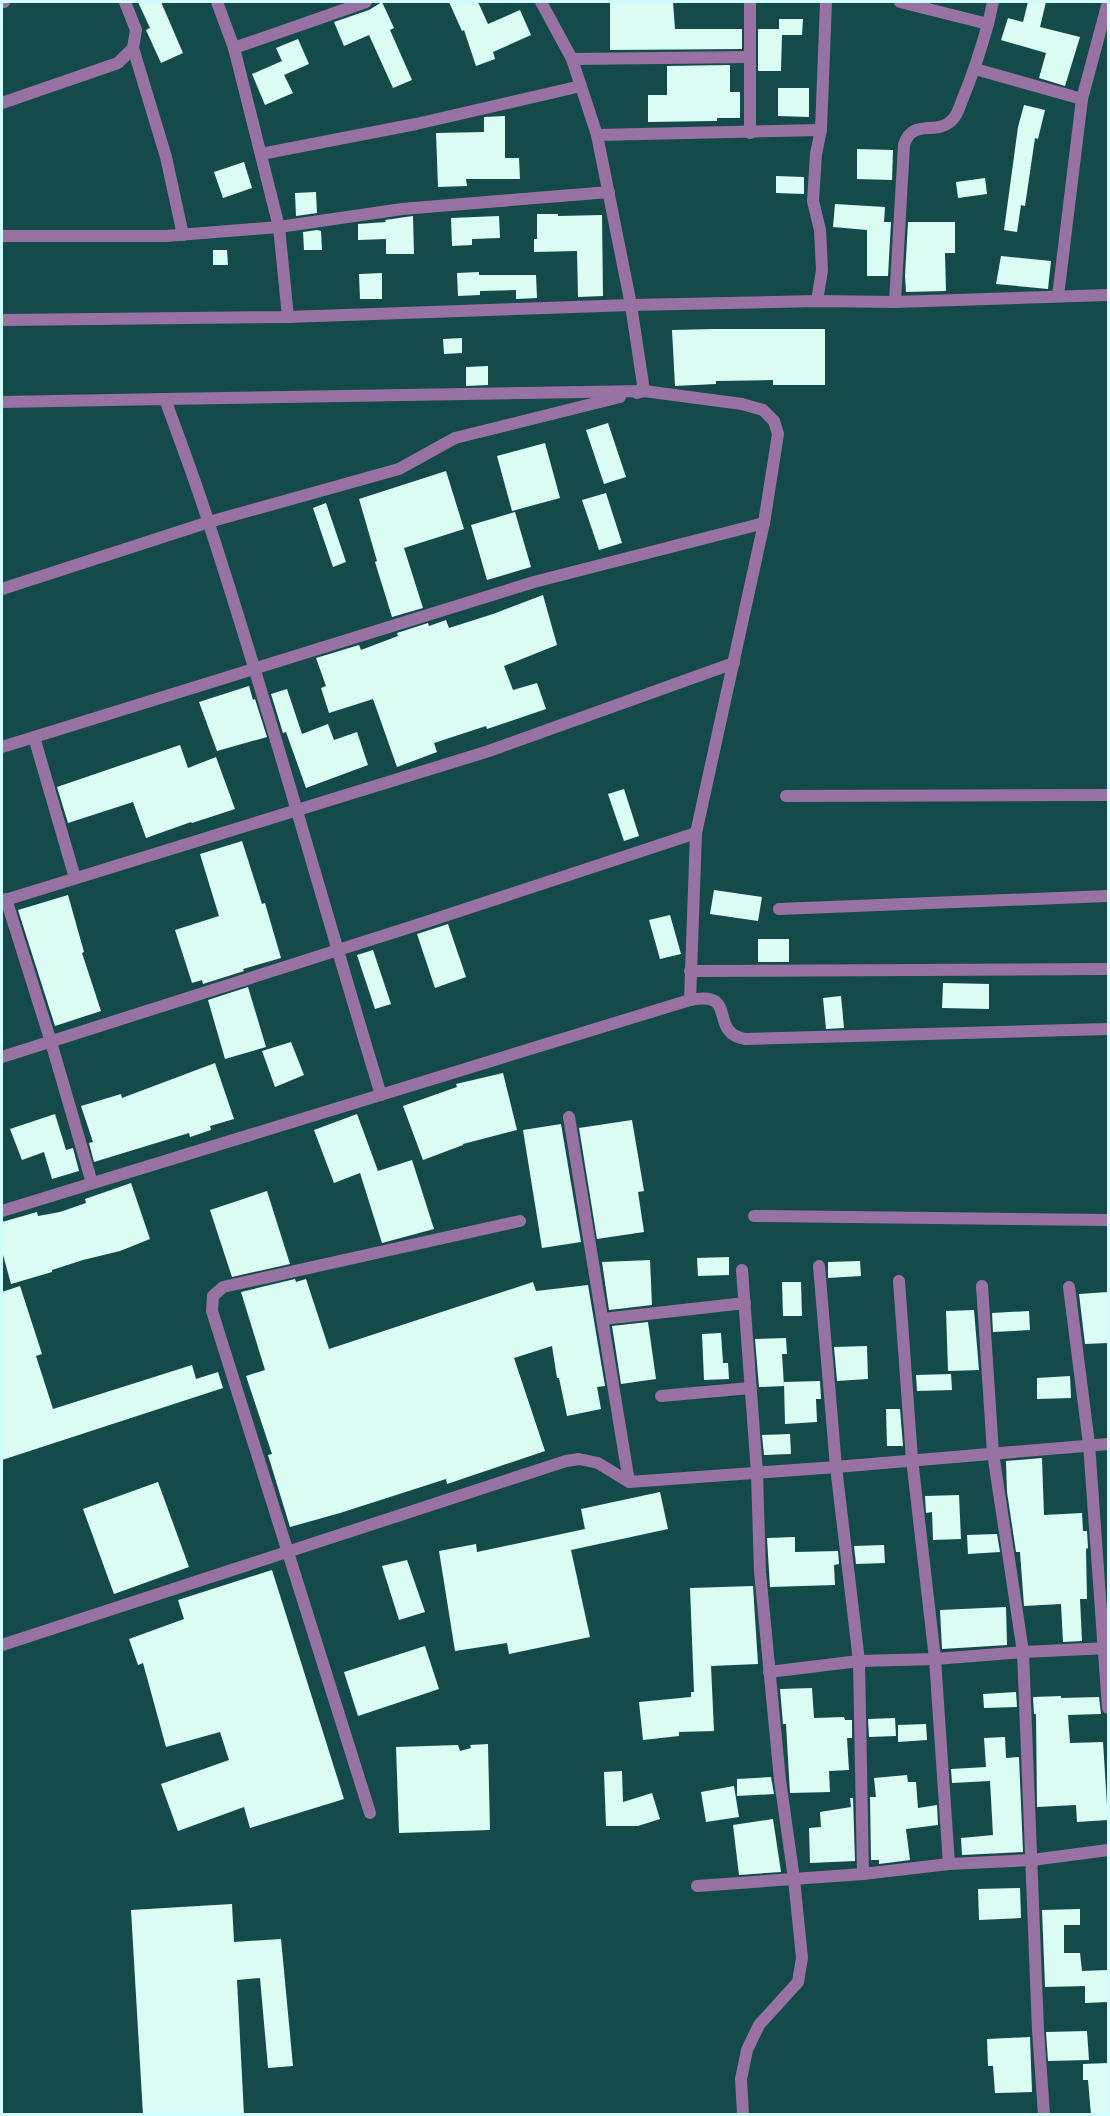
<svg xmlns="http://www.w3.org/2000/svg" width="1110" height="2116" font-family="'Zilla Slab',serif">
	<rect width="100%" height="100%" fill="#154a4b"/>
	<g fill="#dbfcf3">
		<path d="M138,2H161L183,53L161,63L146,30L150,28Z"/>
		<path d="M382,2L394,28L390,30L412,80L393,88L369,35L344,46L334,22L369,10Z"/>
		<path d="M449,2H478L488,24L520,10L531,35L493,52L495,59L476,66L464,30L462,31Z"/>
		<path d="M610,2H673L675,29H742V49L610,50Z"/>
		<path d="M1028,2H1046L1040,27L1080,37L1065,86L1039,78L1046,53L1001,40L1008,18L1023,22Z"/>
		<path d="M779,19H803L802,35H782L781,71H758V29H779Z"/>
		<path d="M298,39L309,64L284,75L293,93L265,105L252,74L282,61L276,48Z"/>
		<path d="M730,65V92H740V118H717V121L648,122V95H667V66Z"/>
		<path d="M778,88H809V117L778,116Z"/>
		<path d="M1024,105L1045,110L1038,139L1035,138L1025,206L1021,205L1017,232L1004,230L1018,127Z"/>
		<path d="M505,116V158H519L520,179H466L467,186L438,187L436,133L484,132V117Z"/>
		<path d="M857,149L893,150L892,180L857,179Z"/>
		<path d="M244,162L252,188L223,198L214,172Z"/>
		<path d="M776,176L804,177V194L776,193Z"/>
		<path d="M985,178L987,194L958,198L956,182Z"/>
		<path d="M316,192L317,213L296,216L295,193Z"/>
		<path d="M835,204L885,207L884,222H891L888,276H867V230L833,227Z"/>
		<path d="M537,214H558V216L602,215L603,296L578,297L577,251L534,252V239H537Z"/>
		<path d="M413,216L414,254H386V239L358,240V224L386,222L385,220Z"/>
		<path d="M499,216L500,238L472,239V245L452,246L451,218Z"/>
		<path d="M908,222H955V253H945L946,291L906,292L905,276Z"/>
		<path d="M317,230L321,231L322,250H304L303,232Z"/>
		<path d="M213,250H227L228,265H213Z"/>
		<path d="M1001,256L1051,261L1048,289L996,284Z"/>
		<path d="M479,272V275H536L537,298L516,299V290L480,291V295L458,296L457,273Z"/>
		<path d="M382,273V299H360L359,274Z"/>
		<path d="M714,329H825V385H773V380L716,381V384L675,386L672,330Z"/>
		<path d="M462,338V353L444,354L443,339Z"/>
		<path d="M488,366V385L466,386V367Z"/>
		<path d="M608,423L626,477L604,484L586,430Z"/>
		<path d="M545,443L560,498L512,511L497,456Z"/>
		<path d="M446,471L464,529L404,548L423,608L392,617L375,562L377,561L359,499Z"/>
		<path d="M606,493L622,543L599,550L582,500Z"/>
		<path d="M326,503L346,562L333,567L313,508Z"/>
		<path d="M515,512L531,567L487,580L471,525Z"/>
		<path d="M543,595L557,645L504,666L513,690L537,683L546,709L487,729L486,726L434,743L437,752L397,767L373,699L329,713L321,688L326,686L316,658L359,645L361,650L398,636L397,633L428,623L429,626L446,620L449,628L493,614Z"/>
		<path d="M249,686L253,700L255,699L267,737L217,751L199,702Z"/>
		<path d="M287,689L302,734L328,724L334,740L357,732L368,765L306,788L286,732L283,733L271,694Z"/>
		<path d="M180,745L188,768L216,757L235,809L192,823L191,822L146,838L133,802L68,823L57,787Z"/>
		<path d="M624,789L639,836L624,841L608,794Z"/>
		<path d="M242,841L262,904L265,903L281,958L243,969L244,971L203,984L202,980L192,983L175,930L219,916L200,854Z"/>
		<path d="M714,890L762,897L758,921L710,914Z"/>
		<path d="M68,895L84,952L82,953L101,1011L55,1026L18,910Z"/>
		<path d="M670,915L681,954L660,959L649,920Z"/>
		<path d="M448,924L466,977L435,988L417,934Z"/>
		<rect x="758" y="939" width="31" height="23"/>
		<path d="M373,950L391,1004L375,1009L357,955Z"/>
		<path d="M943,983L989,984V1009L942,1008Z"/>
		<path d="M248,987L266,1047L225,1059L208,1000Z"/>
		<path d="M841,996L844,1028L826,1029L823,998Z"/>
		<path d="M291,1042L304,1075L275,1087L262,1051Z"/>
		<path d="M215,1063L234,1119L210,1126L211,1130L190,1137L189,1133L94,1162L89,1143L93,1142L81,1106L121,1094L122,1098Z"/>
		<path d="M503,1073L517,1130L463,1144V1145L423,1160L403,1106L457,1087L456,1084Z"/>
		<path d="M55,1114L66,1150L73,1148L79,1171L52,1179L44,1152L22,1160L10,1129Z"/>
		<path d="M357,1114L378,1171L412,1160L434,1229L382,1243L360,1173L334,1183L314,1130Z"/>
		<path d="M632,1120L644,1191L638,1192L644,1232L597,1239L579,1128Z"/>
		<path d="M561,1124L581,1242L542,1248L523,1130Z"/>
		<path d="M131,1183L150,1239L120,1251L83,1260L52,1270V1272L11,1284L2,1251V1222L37,1212L38,1216L60,1212L86,1203L85,1199Z"/>
		<path d="M267,1191L290,1264L232,1277L210,1210Z"/>
		<path d="M729,1257V1275L698,1276L697,1258Z"/>
		<path d="M650,1260L652,1305L609,1310L602,1262Z"/>
		<path d="M860,1261L861,1276L828,1278V1262Z"/>
		<path d="M295,1279L296,1282L306,1279L329,1349L533,1282L536,1291L588,1285L605,1386L597,1387L601,1409L567,1416L559,1378H557L552,1346L514,1358L545,1451L447,1484L446,1479L340,1513L290,1527L268,1455L272,1454L246,1376L265,1370L241,1292Z"/>
		<path d="M782,1282H801L802,1316H783Z"/>
		<path d="M20,1286L42,1354L36,1356L53,1409L192,1365L196,1379L218,1372L223,1388L2,1460V1292Z"/>
		<path d="M1108,1292V1343L1085,1344L1079,1294Z"/>
		<path d="M974,1310L979,1370L948,1371L946,1311Z"/>
		<path d="M1029,1311L1030,1330L993,1332L992,1313Z"/>
		<path d="M648,1322L656,1379L621,1384L612,1326Z"/>
		<path d="M721,1333L723,1363H728L729,1379L704,1380L702,1334Z"/>
		<path d="M786,1338L787,1354H782L784,1386L759,1387L755,1339Z"/>
		<path d="M867,1346L868,1379L837,1381L834,1347Z"/>
		<path d="M951,1374L952,1390L917,1391L916,1375Z"/>
		<path d="M1070,1376L1071,1398L1037,1399V1378Z"/>
		<path d="M820,1381L821,1399H816L817,1422L785,1424L784,1382Z"/>
		<path d="M886,1409H900L903,1446H887Z"/>
		<path d="M790,1434L791,1454L764,1455L762,1435Z"/>
		<path d="M1042,1458L1044,1515L1082,1513L1083,1531H1087L1088,1548L1086,1549L1087,1599H1080L1082,1641L1063,1642L1061,1604L1024,1606L1020,1552H1016L1007,1492L1006,1461Z"/>
		<path d="M158,1482L189,1567L114,1594L83,1509Z"/>
		<path d="M660,1492L668,1529L571,1550L590,1637L509,1654L507,1643L455,1651L439,1551L476,1544L477,1552L585,1529L581,1509Z"/>
		<path d="M959,1495L961,1539L933,1540L932,1512L926,1513L925,1496Z"/>
		<path d="M997,1534L1000,1552L968,1554L967,1535Z"/>
		<path d="M795,1537V1552L838,1551L839,1564L834,1565L835,1585L770,1587L767,1538Z"/>
		<path d="M884,1545L885,1563L856,1564L854,1546Z"/>
		<path d="M407,1560L425,1612L399,1620L382,1566Z"/>
		<path d="M272,1570L344,1799L250,1828L244,1807L178,1831L161,1784L229,1760L220,1732L166,1747L143,1663L138,1665L129,1639L184,1619L178,1600Z"/>
		<path d="M753,1586L758,1664L711,1666L714,1731L679,1732V1736L643,1740L639,1702L691,1697V1692H694L690,1588Z"/>
		<path d="M1006,1607L1007,1645L942,1649L940,1610Z"/>
		<path d="M425,1646L439,1689L358,1716L344,1672Z"/>
		<path d="M812,1688L814,1718L844,1717L845,1720H852V1738H847L849,1770L829,1771L830,1792L790,1793L786,1724H783L780,1689Z"/>
		<path d="M1016,1692L1017,1707L984,1708L983,1694Z"/>
		<path d="M1061,1696V1698L1099,1697L1101,1714L1068,1715L1070,1743L1103,1742L1108,1820L1077,1822L1076,1805L1037,1807L1036,1714H1034L1033,1697Z"/>
		<path d="M895,1718L896,1736L869,1737L868,1719Z"/>
		<path d="M926,1724L927,1740L898,1742V1725Z"/>
		<path d="M1005,1737L1006,1758L1019,1757L1023,1852L962,1855L961,1838L993,1835L990,1781L952,1783L951,1769L986,1767L984,1738Z"/>
		<path d="M488,1744L490,1830L399,1833L396,1747L458,1745L460,1751L471,1748L470,1745Z"/>
		<path d="M622,1771L623,1802L652,1793L660,1819L638,1826H606L604,1772Z"/>
		<path d="M907,1775L908,1782H916L918,1808L937,1805L938,1825L906,1829L910,1860L879,1864V1860H871L870,1797H876L874,1778Z"/>
		<path d="M771,1777L774,1794L737,1796V1779Z"/>
		<path d="M734,1786L739,1817L706,1822L701,1792Z"/>
		<path d="M850,1798H853L855,1861L810,1863L809,1828L821,1827L820,1812L851,1807Z"/>
		<path d="M773,1819L781,1872L739,1875L733,1825Z"/>
		<path d="M1020,1888L1021,1918L979,1920L978,1889Z"/>
		<path d="M232,1904L234,1942L281,1939L293,2066L268,2068L260,1978L237,1980L244,2115H143L131,1910Z"/>
		<path d="M1080,1909V1925H1064V1953H1080L1082,1971L1108,1970V2002L1085,2003V1986L1045,1987L1042,1910Z"/>
		<path d="M1087,2031L1089,2060L1048,2061L1046,2032Z"/>
		<path d="M1030,2037L1032,2092L995,2093L993,2066H988L987,2039Z"/>
		<path d="M1108,2063V2115H1091L1088,2080H1083V2064Z"/>
	</g>
	<g fill="none" stroke-linecap="round" stroke-linejoin="round">
		<g stroke="#9872a3" stroke-width="12">
			<path d="M217,2L234,48L279,227L288,317"/>
			<path d="M541,2L572,59L597,135L631,305L644,391L637,393"/>
			<path d="M750,2V133"/>
			<path d="M900,2L988,24L993,2"/>
			<path d="M133,48L166,157L183,235"/>
			<path d="M234,48L366,2"/>
			<path d="M572,59L750,57"/>
			<path d="M975,69L1082,99"/>
			<path d="M2,103L118,63L133,48L136,30L125,2"/>
			<path d="M597,135L821,130"/>
			<path d="M261,154L416,124L581,86"/>
			<path d="M2,236H166L279,227L402,209L609,192"/>
			<path d="M1058,296L1082,99L1108,2"/>
			<path d="M817,301L822,270L820,230L813,201L816,154L821,130L826,2"/>
			<path d="M895,302L904,145C912,117 938,137 953,119C958,114 960,105 963,98C973,74 981,49 988,24"/>
			<path d="M2,320L288,317L631,305L817,301L895,302L1108,295"/>
			<path d="M165,399L644,391L742,404L763,410L774,421L778,434L764,523L696,833L690,1000C740,990 707,1032 745,1039L1108,1029"/>
			<path d="M2,402L165,399C180,441 196,482 209,524C271,713 323,905 381,1095"/>
			<path d="M2,589L209,522L399,469L455,438L620,397"/>
			<path d="M34,737L75,878"/>
			<path d="M2,747L534,582L764,523"/>
			<path d="M786,796L1108,795"/>
			<path d="M6,899L51,1042L92,1183"/>
			<path d="M2,901L489,751L734,663"/>
			<path d="M779,909L1108,896"/>
			<path d="M690,971L1108,969"/>
			<path d="M2,1057L420,924L696,833"/>
			<path d="M569,1117L629,1482"/>
			<path d="M2,1211L690,1000"/>
			<path d="M754,1216L1108,1220"/>
			<path d="M819,1266L836,1467L859,1661L863,1874"/>
			<path d="M742,1270L757,1473L760,1572L780,1780L794,1879L802,1958L798,1982L759,2025L747,2050L741,2079L743,2114"/>
			<path d="M899,1281L912,1459L935,1659L949,1864"/>
			<path d="M982,1286L993,1453L1023,1652L1038,2030L1044,2114"/>
			<path d="M1069,1287L1089,1444L1108,1708"/>
			<path d="M603,1319L745,1303"/>
			<path d="M661,1396L750,1388"/>
			<path d="M2,1645L566,1461L579,1459L598,1463L629,1482L836,1467L1108,1444"/>
			<path d="M769,1672L859,1661L935,1659L1023,1652L1108,1648"/>
			<path d="M370,1813L212,1311L213,1296L223,1287L520,1221"/>
			<path d="M697,1886L863,1874L949,1864L1032,1860L1108,1850"/>
		</g>
		<path stroke="#9872a3" stroke-width="12" d="M2,2H4"/>
	</g>
	<rect width="1110" height="2116" fill="none" stroke="#d1fdfe" stroke-width="6"/>
</svg>
